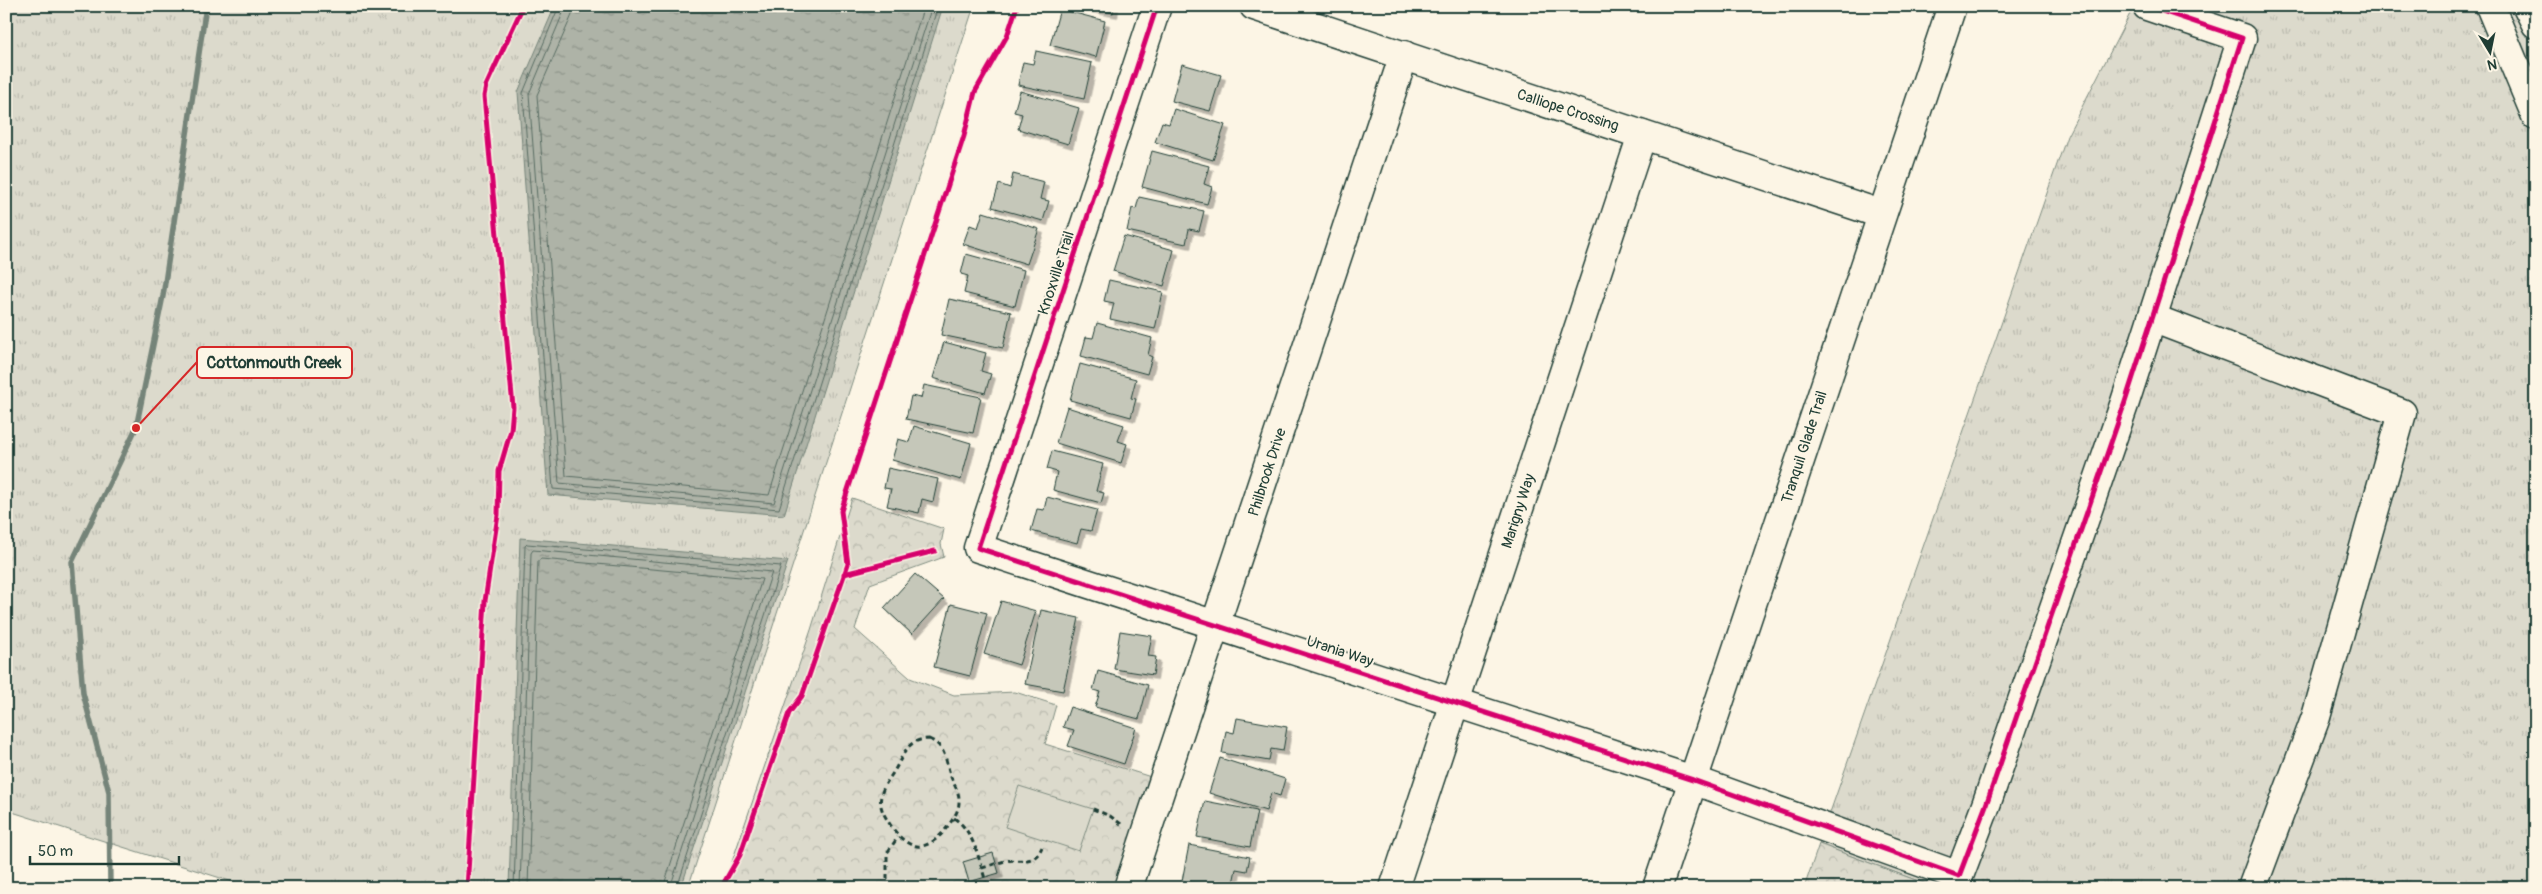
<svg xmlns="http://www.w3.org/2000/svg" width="2542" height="894" font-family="Pangolin,sans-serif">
	<defs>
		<pattern id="grass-tufts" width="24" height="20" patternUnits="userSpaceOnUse" patternTransform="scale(1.25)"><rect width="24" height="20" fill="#dcdacc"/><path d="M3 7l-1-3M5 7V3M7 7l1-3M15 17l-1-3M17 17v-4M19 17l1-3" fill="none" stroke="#bcbcb0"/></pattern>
		<pattern id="forest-crowns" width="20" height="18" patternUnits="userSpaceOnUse" patternTransform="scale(1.25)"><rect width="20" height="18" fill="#dcdacc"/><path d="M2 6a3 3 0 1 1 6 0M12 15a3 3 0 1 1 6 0" fill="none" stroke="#bcbcb0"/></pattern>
		<pattern id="water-ripples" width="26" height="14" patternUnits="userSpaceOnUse" patternTransform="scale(1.25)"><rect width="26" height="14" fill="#aeb3a7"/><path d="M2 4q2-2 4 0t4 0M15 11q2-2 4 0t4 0" fill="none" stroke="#8d9389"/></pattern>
		<filter id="shadow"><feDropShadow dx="4.5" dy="4.5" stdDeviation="0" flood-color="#0004"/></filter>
	</defs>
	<rect width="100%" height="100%" fill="#fcf5e5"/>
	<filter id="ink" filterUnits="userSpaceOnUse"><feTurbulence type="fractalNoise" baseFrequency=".02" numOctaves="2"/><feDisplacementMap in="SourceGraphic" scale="10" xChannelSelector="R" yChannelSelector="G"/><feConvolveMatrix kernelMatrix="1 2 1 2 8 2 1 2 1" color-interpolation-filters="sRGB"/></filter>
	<g filter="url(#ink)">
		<g fill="url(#grass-tufts)" stroke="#7e8c80">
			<path d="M8,6H974L688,888H252L6,810Z"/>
			<path d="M2134,6H2536V888H1937L1819,844L2067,136Z"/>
		</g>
		<g fill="url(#forest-crowns)" stroke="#7e8c80">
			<path d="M852,498L944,529L941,544L944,557L870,584L855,629L910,678L954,695L1015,692L1056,705L1045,744L1151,777L1115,888H723L811,630Z"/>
			<path d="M1819,844L1937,888H1804Z"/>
		</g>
		<path fill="#dcdacc" stroke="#7e8c80" d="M1019,786L1093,809L1079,851L1005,827Z"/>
		<g fill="url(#water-ripples)" stroke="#758479">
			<path d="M555,6H943L784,515L548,495L518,92Z"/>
			<path d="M520,538L788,561L681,888H509Z"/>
		</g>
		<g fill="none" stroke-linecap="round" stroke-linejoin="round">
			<g stroke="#586c62" stroke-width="1">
				<path d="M559,6L523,93L553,489L779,509L938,6"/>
				<path d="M566,6L529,94L559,483L774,503L932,6"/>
				<path d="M573,6L572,15L537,95L566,476L769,495L924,6"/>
				<path d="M514,888L525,546L527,544L781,566L677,888"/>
				<path d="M520,888L531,553L533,550L772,572L670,888"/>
				<path d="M528,888L538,561L541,559L762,579L663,888"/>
			</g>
			<path stroke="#758479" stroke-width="5.5" d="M110,888L109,792L83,693L72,562L136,428L163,296L206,6"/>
		</g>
		<g fill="#c5c7b9" stroke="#1f3d34" filter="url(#shadow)">
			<path d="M1078,6H1114L1113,13Z"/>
			<path d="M1060,9L1105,21L1096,57L1050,45Z"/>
			<path d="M1036,51L1092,63L1084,99L1018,85L1023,62L1033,64Z"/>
			<path d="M1182,64L1221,75L1210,111L1172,101Z"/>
			<path d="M1020,91L1079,108L1068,144L1018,129L1022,114L1014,112Z"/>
			<path d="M1174,109L1225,125L1213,160L1155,142L1162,122L1169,124Z"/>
			<path d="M1152,151L1209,166L1204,184L1212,187L1207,204L1142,187Z"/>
			<path d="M1013,174L1044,182L1040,199L1049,201L1043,221L992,207L999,184L1010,188Z"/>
			<path d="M1139,197L1204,211L1199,231L1189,229L1186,244L1127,231L1132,208L1136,209Z"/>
			<path d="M983,212L1039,229L1027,264L963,244L970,225L978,228Z"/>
			<path d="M1124,236L1174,250L1164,286L1113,271Z"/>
			<path d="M966,254L1024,270L1015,306L964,293L968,276L961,274Z"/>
			<path d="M1109,280L1163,292L1155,329L1110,319L1114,303L1104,301Z"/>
			<path d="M949,299L1011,312L1003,348L941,335Z"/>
			<path d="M1097,323L1152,338L1148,355L1152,357L1147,374L1081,356L1086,337L1093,338Z"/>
			<path d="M944,342L986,353L981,371L991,374L985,393L933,378Z"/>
			<path d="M1080,364L1136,379L1131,398L1136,399L1131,417L1070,400Z"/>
			<path d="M924,385L981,397L973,433L906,419L911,396L921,398Z"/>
			<path d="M1067,407L1124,425L1118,441L1127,444L1121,463L1056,443Z"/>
			<path d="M914,426L971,443L961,480L892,460L898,439L909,442Z"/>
			<path d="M1052,451L1103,464L1096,491L1104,493L1101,503L1053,490L1057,472L1047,469Z"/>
			<path d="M888,468L938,479L933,502L922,499L919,513L887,506L891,489L884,488Z"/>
			<path d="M1047,497L1097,510L1091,531L1081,529L1077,543L1031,531L1037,509L1044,510Z"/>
			<path d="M915,574L944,599L912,634L884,608Z"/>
			<path d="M1001,601L1036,611L1019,665L984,654Z"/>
			<path d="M951,604L987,613L970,676L934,667Z"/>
			<path d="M1041,610L1079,618L1063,691L1025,684Z"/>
			<path d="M1120,631L1152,636L1148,656L1156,657L1153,675L1114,669Z"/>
			<path d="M1098,671L1148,685L1139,719L1095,707L1100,692L1093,690Z"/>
			<path d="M1070,707L1136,728L1124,764L1068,746L1074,730L1063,727Z"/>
			<path d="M1237,718L1287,727L1283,751L1271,749L1269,761L1222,753L1226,731L1234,733Z"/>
			<path d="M1220,758L1285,779L1280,796L1271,793L1266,811L1209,793Z"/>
			<path d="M1205,801L1257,811L1250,847L1197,837Z"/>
			<path d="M1189,845L1250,857L1247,871L1236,869L1232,888L1182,881Z"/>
			<path d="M993,853L999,873L969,882L963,862Z"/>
		</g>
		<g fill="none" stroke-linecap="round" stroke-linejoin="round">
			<g stroke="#1f3d34" stroke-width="31">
				<g id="minor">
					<path d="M1157,6L978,548L1693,780L1959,876L1986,805L2125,402L2242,38L2147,6"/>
					<path d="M1254,6L1881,214"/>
					<path d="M2152,318L2402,413L2316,717L2252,888"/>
					<path d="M1128,888L1404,55"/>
					<path d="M1394,888L1642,135"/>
					<path d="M1657,888L1952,6"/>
				</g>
			</g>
			<g stroke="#1f3d34" stroke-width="31">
				<g id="major">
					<path d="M2490,6L2536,116"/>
					<path d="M2527,6L2536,24"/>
				</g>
			</g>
			<g stroke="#1f3d34" stroke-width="3" stroke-dasharray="5 4" stroke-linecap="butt">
				<path d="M929,739C947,747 945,761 951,777C954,785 960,793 959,802C959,811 953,819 948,826C926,856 906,851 888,821C883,813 879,806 881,796C883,785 892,776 897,766C905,751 909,739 929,739Z"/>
				<path d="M1093,809L1110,816L1124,826"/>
				<path d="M954,818C976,833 979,863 988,888"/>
				<path d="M982,868C989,866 997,863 1005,861C1021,858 1034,866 1042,847"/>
				<path d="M887,888V853L898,837"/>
			</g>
			<use href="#minor" stroke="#fcf5e5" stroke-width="28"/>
			<use href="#major" stroke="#fcf5e5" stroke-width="28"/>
			<g stroke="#fcf5e5" stroke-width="8">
				<g id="cycleway">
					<path d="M1157,6L978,548L1693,780L1959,876L1986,805L2125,402L2242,38L2147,6"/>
					<path d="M844,574L935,551"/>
					<path d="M467,888L485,601L498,515L499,471L511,430L513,407L484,96L486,86L523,6"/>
					<path d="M721,888L740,855L789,713L802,696L848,564L841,511L964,136L975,92L1007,36L1017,6"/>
				</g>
			</g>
			<use href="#cycleway" stroke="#d6006c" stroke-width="5"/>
		</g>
	</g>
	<g text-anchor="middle" stroke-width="4" stroke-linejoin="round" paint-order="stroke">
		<g font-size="15" fill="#1f3d34" stroke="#fcf5e5">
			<text transform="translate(1568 110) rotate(18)" y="5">Calliope Crossing</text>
			<text transform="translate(1056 273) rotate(-72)" y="5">Knoxville Trail</text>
			<text transform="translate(1804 447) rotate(-72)" y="5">Tranquil Glade Trail</text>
			<text transform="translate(1267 472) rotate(-72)" y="5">Philbrook Drive</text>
			<text transform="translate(1518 511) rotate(-72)" y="5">Marigny Way</text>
			<text transform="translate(1340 651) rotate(18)" y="5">Urania Way</text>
		</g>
	</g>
	<path fill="none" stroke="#d62828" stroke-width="2" d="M136 428L197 362"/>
	<circle fill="#d62828" stroke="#fcf5e5" stroke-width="2" cx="136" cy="428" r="5"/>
	<rect fill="#fcf5e5" stroke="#d62828" stroke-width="2" x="197" y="347" width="155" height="31" rx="5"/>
	<g font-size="16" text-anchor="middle" font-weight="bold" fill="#1f3d34">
		<text x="274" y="368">Cottonmouth Creek</text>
	</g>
	<rect width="2542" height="894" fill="none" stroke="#fcf5e5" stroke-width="25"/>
	<rect x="12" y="12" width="2517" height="869" fill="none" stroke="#1f3d34" stroke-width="2" filter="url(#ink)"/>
	<g transform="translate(2490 52) rotate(170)" stroke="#fcf5e5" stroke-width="4" paint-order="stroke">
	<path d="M0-4L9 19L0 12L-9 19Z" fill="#1f3d34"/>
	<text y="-8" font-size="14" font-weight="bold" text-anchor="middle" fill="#1f3d34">N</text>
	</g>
	<path d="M30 856v8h149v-8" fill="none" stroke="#1f3d34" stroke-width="2.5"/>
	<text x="38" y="856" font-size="15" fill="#1f3d34" stroke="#fcf5e5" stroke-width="4" paint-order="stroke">50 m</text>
</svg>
